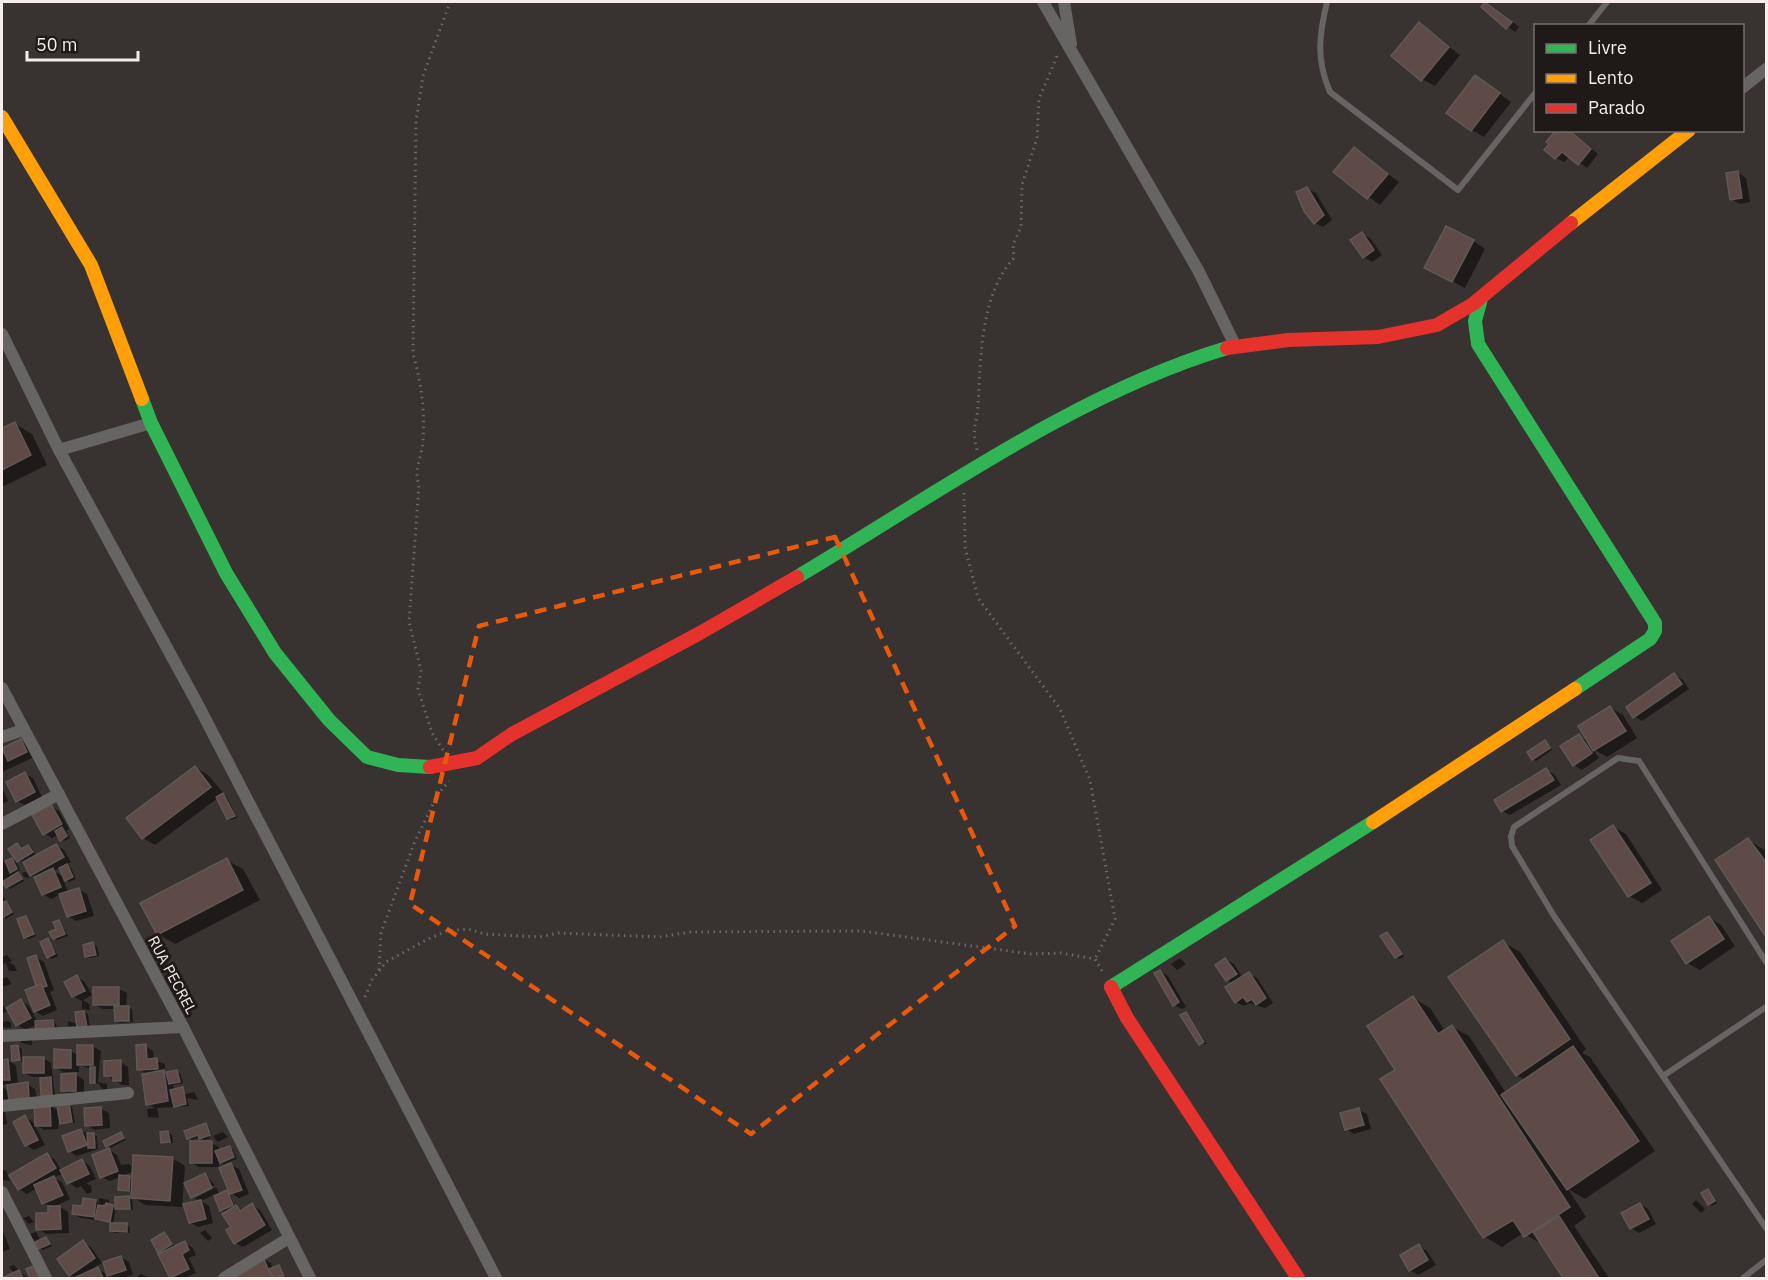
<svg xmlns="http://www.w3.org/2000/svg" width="1768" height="1280" font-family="'IBM Plex Sans',sans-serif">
	<rect width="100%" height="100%" fill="#383230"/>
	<g fill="#0007" fill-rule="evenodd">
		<path d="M1487,2L1519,27L1515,32L1483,7Z"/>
		<path d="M1419,24L1460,55L1435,86L1422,79Z"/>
		<path d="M1476,77L1511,102L1484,137L1472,130Z"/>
		<path d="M1558,130H1570L1598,154L1587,168L1570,156L1564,162L1556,158Z"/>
		<path d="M1354,149L1399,182L1380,205L1335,172Z"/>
		<path d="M1738,173L1746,178L1750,202L1740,204L1732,199Z"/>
		<path d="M1307,189L1316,193L1332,220L1323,227L1315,223Z"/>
		<path d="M1362,234L1370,238L1382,255L1372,262L1364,257Z"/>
		<path d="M1473,241L1485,249L1465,288L1439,274Z"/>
		<path d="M15,424L32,434L47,465L2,487V427L5,429Z"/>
		<path d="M1675,675L1683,680L1689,689L1642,721L1634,716Z"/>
		<path d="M1610,707L1623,715L1637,738L1607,757L1593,749L1599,758L1582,770L1574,765L1579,736L1589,742Z"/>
		<path d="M21,741L29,745L34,757L2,772V744L6,748Z"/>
		<path d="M1545,742L1552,750L1536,761L1533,759Z"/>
		<path d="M196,768L208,775L227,797L237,818L231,820L228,818L218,798L155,845L143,838Z"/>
		<path d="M1546,770L1554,774L1561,785L1510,815L1502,811Z"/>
		<path d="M25,774L33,778L42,797L25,805L17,801Z"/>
		<path d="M2,787L8,801L2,804Z"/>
		<path d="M51,806L59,811L69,829L66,831L70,838L64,841L58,835L52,838L44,833Z"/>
		<path d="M1613,827L1626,834L1662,890L1642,903L1629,896Z"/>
		<path d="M1748,840L1766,851V935L1717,861Z"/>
		<path d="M17,845L22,850L28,846L32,848L36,856L56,845L64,850L71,862L66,865L71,868L76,879L69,882L62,878L69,893L79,890L87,894L94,916L76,921L68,916L61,894L51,899L43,894L24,862L18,861ZM60,868L64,877L54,871Z"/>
		<path d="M2,858L6,862L12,859L16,861L20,871L16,873L24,881L10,889L5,885L2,887Z"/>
		<path d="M226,860L243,869L260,900L175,944L158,934Z"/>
		<path d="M25,872L28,874L30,878L24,877L22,873Z"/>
		<path d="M2,894L14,914L6,919L2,915Z"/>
		<path d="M26,917L36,936L29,939L25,937Z"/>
		<path d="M1709,918L1721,925L1735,946L1700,970L1687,963Z"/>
		<path d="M59,921L68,936L57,940L54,938Z"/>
		<path d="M1387,933L1404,956L1400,959L1396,957Z"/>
		<path d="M48,940L58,956L52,959L48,957Z"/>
		<path d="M1503,942L1520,952L1586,1049L1582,1053L1590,1057L1655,1151L1585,1199L1568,1189L1586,1217L1574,1226L1609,1278H1564L1543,1245L1523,1233L1502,1247L1485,1237L1382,1080L1397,1070L1413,998L1430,1008L1445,1031L1452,1027L1469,1036L1506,1093L1525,1080L1517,1075Z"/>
		<path d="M93,944L97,946L99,956L90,958L87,956Z"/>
		<path d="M7,955L12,961L9,962L14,965L17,971H9L6,963L2,965V957Z"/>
		<path d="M36,957L44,962L54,990L50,992L57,1010L43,1016L35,1011Z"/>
		<path d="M1180,958L1186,964L1177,970L1171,964Z"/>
		<path d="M1225,959L1234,964L1243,978L1249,974L1257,978L1273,1003L1265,1008L1250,1003L1244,1006L1236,1002L1233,984L1227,980Z"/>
		<path d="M1160,971L1168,976L1186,1007L1182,1009L1174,1005Z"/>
		<path d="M7,977L12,984L2,987V979Z"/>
		<path d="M77,977L85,982L92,995L83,1000L89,1004L90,1010L82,1009V1001L73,996Z"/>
		<path d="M119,989L127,993L126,1007L132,1009L133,1022L119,1023L116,1020L115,1009H102L94,1004Z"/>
		<path d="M21,1001L29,1006L38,1023L53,1022L56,1024L57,1030L37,1024L26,1030L17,1025L9,1010L2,1014V1004L6,1009Z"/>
		<path d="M84,1012L88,1014L90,1028L82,1029L76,1026V1031L68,1029V1021L78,1024Z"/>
		<path d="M1186,1014L1189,1016L1207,1044H1200Z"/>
		<path d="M8,1021L11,1023V1028L2,1027V1022Z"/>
		<path d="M21,1038L32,1039V1045L21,1043Z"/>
		<path d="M92,1046L101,1051L98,1082L107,1084V1090H103L99,1084L91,1082V1069L79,1065V1072H63L55,1067L56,1051H71L78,1055Z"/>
		<path d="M145,1046L153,1051L154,1060L165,1064V1073H180L183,1083L173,1085L174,1091L182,1089L186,1094L194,1092L198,1100L187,1098L189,1106L157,1108L159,1118L148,1117L147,1109L155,1108L148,1104L147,1074L139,1069Z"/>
		<path d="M18,1047L22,1049V1058H43L51,1063L55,1096L43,1095L42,1077H32L24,1073V1062L14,1060Z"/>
		<path d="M8,1061L16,1065L18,1085L27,1084L35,1089L37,1102L2,1106V1087L9,1092L8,1084L2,1085V1071Z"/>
		<path d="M120,1062L128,1067L129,1085H122L106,1075Z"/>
		<path d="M76,1075L84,1080V1095H71L62,1090Z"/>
		<path d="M68,1105L72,1107L75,1123H62L60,1113L58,1129L44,1130L36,1125L50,1106L59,1111Z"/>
		<path d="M101,1109L109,1113L110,1128L95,1130L86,1125Z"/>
		<path d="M2,1110L5,1112L7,1124L2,1125Z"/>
		<path d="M1359,1110L1367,1114L1371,1129L1354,1134L1346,1129Z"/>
		<path d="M25,1117L33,1122L45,1145L34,1150L26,1145Z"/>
		<path d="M205,1125L212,1135L204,1130L203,1133L211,1138L204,1140L200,1137L192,1140L188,1138Z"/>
		<path d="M81,1131L97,1136L98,1149L77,1156L69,1151Z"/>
		<path d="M168,1132L172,1135L173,1143L163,1142Z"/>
		<path d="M223,1132L228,1137L218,1142L215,1139L213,1136Z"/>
		<path d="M121,1134L126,1140L110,1148L107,1146Z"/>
		<path d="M211,1143L219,1147V1151L229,1147L233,1149L237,1159L224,1164L219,1161V1167H199L191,1162Z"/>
		<path d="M109,1150L117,1155L121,1165L129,1164L134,1167L172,1158L185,1166L182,1207L145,1205L133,1197V1192L119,1189L120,1177L110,1181L101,1177ZM134,1172V1180L126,1177L125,1174Z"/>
		<path d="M47,1155L55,1160L62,1171L82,1161L90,1166L96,1179L86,1183L91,1186L92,1192L87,1194L81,1186L77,1188L69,1183L63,1173L54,1178L62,1182L70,1199L51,1208L60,1207L68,1212L69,1233L46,1234L38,1229L50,1214V1206L43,1203L37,1188L27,1194L19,1189Z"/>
		<path d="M231,1165L239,1169L249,1194L239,1198L231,1193Z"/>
		<path d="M2,1169L6,1171L10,1181L2,1180Z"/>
		<path d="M205,1175L215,1185L195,1194V1198L216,1187L220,1195L226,1192L230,1194L235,1207L243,1211L252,1205L260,1210L272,1230L243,1247L235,1243L227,1213L221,1210L215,1194L201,1201L209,1206L213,1223L198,1227L190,1222L200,1201L193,1197Z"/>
		<path d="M1708,1191L1717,1203L1712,1206L1709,1204Z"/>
		<path d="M99,1198L109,1200V1203L103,1204V1206L116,1208L113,1225H126L130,1227V1233H115L111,1231V1222L81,1218L73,1214L96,1201L99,1203Z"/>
		<path d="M129,1198L132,1200L133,1210L117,1209Z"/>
		<path d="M1696,1200L1705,1209L1701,1213L1692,1204Z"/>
		<path d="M1640,1204L1648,1209L1656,1224L1639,1233L1631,1228Z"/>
		<path d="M29,1216L34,1222L29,1224L23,1218Z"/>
		<path d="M2,1229L10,1249L2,1252Z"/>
		<path d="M205,1230L212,1238L208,1241L200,1233Z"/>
		<path d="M36,1232L41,1241L46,1239L52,1246L43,1250L39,1248L30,1234Z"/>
		<path d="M165,1234L175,1247L185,1243L193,1248L196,1255L189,1258L196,1273L185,1278L171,1277L160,1251Z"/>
		<path d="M83,1242L91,1247L102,1263L95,1267L108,1275L121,1257L129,1262L133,1275L121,1278L110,1276L111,1278H77L70,1275Z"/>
		<path d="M1419,1246L1427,1251L1436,1265L1418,1275L1410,1270Z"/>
		<path d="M263,1259L271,1263L273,1269L279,1267L282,1269L286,1278H236Z"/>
		<path d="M14,1265L20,1272L28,1278H5L14,1273L9,1267Z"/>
		<path d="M141,1274L149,1278H136Z"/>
	</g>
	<g fill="#5e4a47" stroke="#5e5957" stroke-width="1.5">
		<path d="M1485,2L1512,22L1506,29L1481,7Z"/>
		<path d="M1419,22L1449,47L1421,81L1391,56Z"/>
		<path d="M1475,75L1500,93L1471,131L1446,113Z"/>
		<path d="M1556,130H1569L1591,149L1578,165L1562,152L1555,159L1544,150L1549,144L1546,142Z"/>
		<path d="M1354,147L1388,174L1367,199L1333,172Z"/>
		<path d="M1738,171L1742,198L1730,200L1726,173Z"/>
		<path d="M1307,187L1324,215L1314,224L1304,211L1296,192Z"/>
		<path d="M1446,226L1474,240L1452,282L1424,268Z"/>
		<path d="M1362,232L1374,250L1363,258L1350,240Z"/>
		<path d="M15,422L31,455L2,470V428Z"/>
		<path d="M1674,673L1682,684L1633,718L1626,707Z"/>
		<path d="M1610,706L1626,731L1593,751L1578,726Z"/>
		<path d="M1579,734L1592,753L1573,766L1560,746Z"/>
		<path d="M21,739L27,752L8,761L2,748Z"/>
		<path d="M1545,740L1550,748L1532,760L1527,752Z"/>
		<path d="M195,766L211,787L142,839L126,818Z"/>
		<path d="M1546,768L1554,780L1501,812L1494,800Z"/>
		<path d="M25,772L35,792L16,802L6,782Z"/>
		<path d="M223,793L235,816L227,819L216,797Z"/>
		<path d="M51,804L62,824L43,835L32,815Z"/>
		<path d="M1613,825L1651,883L1628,897L1590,840Z"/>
		<path d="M62,827L67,836L60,841L55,831Z"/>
		<path d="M1748,838L1766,862V937L1715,860Z"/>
		<path d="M17,843L21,849L28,845L33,852L17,862L8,849Z"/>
		<path d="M56,844L64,857L30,876L23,862Z"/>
		<path d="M12,858L17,869L10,873L5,861Z"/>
		<path d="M227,858L243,890L157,935L140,903Z"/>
		<path d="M67,864L73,877L65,881L59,868Z"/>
		<path d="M53,868L61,887L42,895L34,877Z"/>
		<path d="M18,872L22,879L6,888L2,882Z"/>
		<path d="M79,888L86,911L67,917L59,894Z"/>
		<path d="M6,901L12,912L2,918V903Z"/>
		<path d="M26,916L34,934L24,938L17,919Z"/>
		<path d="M1709,916L1724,939L1686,964L1671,941Z"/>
		<path d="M59,920L65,934L53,939L49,932L56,929L53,922Z"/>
		<path d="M1387,932L1402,954L1395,958L1380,936Z"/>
		<path d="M48,938L55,954L47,958L40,942Z"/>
		<path d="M1503,940L1570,1039L1516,1076L1448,977Z"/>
		<path d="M93,942L96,955L85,957L83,945Z"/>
		<path d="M36,955L47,986L37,989L27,958Z"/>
		<path d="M1225,958L1237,974L1226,981L1215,965Z"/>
		<path d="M1160,970L1179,1002L1173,1006L1154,973Z"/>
		<path d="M1249,972L1266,998L1256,1005L1252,999L1247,1002L1243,997L1235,1003L1225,987Z"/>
		<path d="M77,975L85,991L72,997L64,982Z"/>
		<path d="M41,984L50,1005L34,1012L25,990Z"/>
		<rect x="93" y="987" width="26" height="18"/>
		<path d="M1413,996L1438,1034L1452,1025L1570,1207L1524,1237L1513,1220L1483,1238L1380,1079L1395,1070L1367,1026Z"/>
		<path d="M21,999L31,1018L16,1026L6,1008Z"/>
		<path d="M114,1006H129V1021H115Z"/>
		<path d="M84,1011L87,1027L77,1028L75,1012Z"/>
		<path d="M1186,1012L1204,1042L1199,1045L1180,1015Z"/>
		<path d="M53,1020L54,1029L36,1030L35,1021Z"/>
		<path d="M146,1044L147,1059L157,1058L158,1069L137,1070L136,1045Z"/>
		<path d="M18,1045L20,1060L12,1061L11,1046Z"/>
		<rect x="77" y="1045" width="16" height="20"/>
		<path d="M1573,1046L1639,1141L1567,1190L1501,1095Z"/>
		<path d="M54,1049L71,1050V1068H54Z"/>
		<rect x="23" y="1057" width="21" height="16"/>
		<path d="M8,1059L10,1080H2V1060Z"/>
		<path d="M121,1060V1081H113V1076H104V1061Z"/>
		<rect x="90" y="1067" width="5" height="16"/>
		<path d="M164,1070L168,1101L146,1105L142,1074Z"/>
		<path d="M177,1070L180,1082L169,1084L166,1072Z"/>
		<path d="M76,1073V1091H61V1074Z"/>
		<path d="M51,1077L52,1095L41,1096L40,1078Z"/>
		<path d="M28,1082L29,1098L9,1100L7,1085Z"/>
		<path d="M183,1087L186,1104L174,1107L170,1090Z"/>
		<path d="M69,1103L72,1122L60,1124L57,1105Z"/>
		<path d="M34,1104H50L51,1126H35Z"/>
		<path d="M101,1107L102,1125L85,1126L84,1108Z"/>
		<path d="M1359,1108L1364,1125L1345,1130L1340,1113Z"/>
		<path d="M25,1115L38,1140L25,1146L13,1122Z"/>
		<path d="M206,1123L210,1135L199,1139L198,1135L187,1139L184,1131Z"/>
		<path d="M81,1129L87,1145L68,1152L62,1136Z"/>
		<path d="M168,1131L170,1142L161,1143L160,1132Z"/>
		<path d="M121,1132L124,1138L106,1147L103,1141Z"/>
		<path d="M87,1133H94L95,1148H88Z"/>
		<rect x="190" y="1141" width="22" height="22"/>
		<path d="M230,1146L234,1157L220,1163L215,1151Z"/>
		<path d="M109,1148L118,1171L100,1178L92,1155Z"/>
		<path d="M47,1153L56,1168L18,1190L9,1175Z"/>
		<path d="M133,1155L173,1157L170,1201L131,1198Z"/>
		<path d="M82,1159L89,1174L67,1184L60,1170Z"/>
		<path d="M231,1163L242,1190L230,1194L219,1168Z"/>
		<path d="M205,1173L212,1188L191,1198L184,1183Z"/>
		<path d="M119,1175L130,1176L129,1191L118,1190Z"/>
		<path d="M54,1176L63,1195L42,1204L34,1185Z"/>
		<path d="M1708,1189L1715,1201L1708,1205L1701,1193Z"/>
		<path d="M227,1190L233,1205L220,1211L214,1196Z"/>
		<path d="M129,1196L130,1209H115V1197Z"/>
		<path d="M83,1198L96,1200L94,1217L72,1214L73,1205L82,1206Z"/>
		<path d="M201,1200L206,1219L189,1223L183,1204Z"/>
		<path d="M106,1203L113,1205L110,1222L95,1219L98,1205L105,1206Z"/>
		<path d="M252,1203L265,1225L234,1244L226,1230L231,1227L222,1214L236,1205L240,1211Z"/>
		<path d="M1640,1203L1649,1219L1630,1229L1621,1213Z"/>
		<path d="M48,1206H60L61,1229L36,1230V1213H48Z"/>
		<path d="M1559,1216L1599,1278H1563L1533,1232Z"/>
		<path d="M110,1223H127V1232L110,1231Z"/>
		<path d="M164,1232L172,1244L158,1253L151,1240Z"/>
		<path d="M46,1237L50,1244L38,1249L35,1242Z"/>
		<path d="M83,1240L95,1258L69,1276L57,1259Z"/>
		<path d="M185,1241L189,1250L182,1254L189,1269L170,1278L158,1254Z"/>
		<path d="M1419,1244L1428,1260L1409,1271L1400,1255Z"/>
		<path d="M121,1256L126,1270L107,1276L103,1262Z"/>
		<path d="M263,1257L272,1278H234Z"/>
		<path d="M279,1265L284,1276L273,1278L269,1269Z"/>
		<path d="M34,1266L40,1278H30L26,1269Z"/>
		<path d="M98,1267L103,1278H74Z"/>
		<path d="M19,1270L23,1278H2Z"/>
	</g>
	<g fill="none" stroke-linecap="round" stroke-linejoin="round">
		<g stroke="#6b6866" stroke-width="3" stroke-dasharray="1.5 4.5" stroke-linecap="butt">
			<path d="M977,450C971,426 977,426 978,405C981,357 980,295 1014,258L1013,245L1021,227L1022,185L1037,138L1039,99L1058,54"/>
			<path d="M964,493L965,547L978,598L1060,709L1090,780L1115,919L1095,959"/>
			<path d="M443,750L432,733L418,689L421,670L409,622L419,485C413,468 423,456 423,439C425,409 421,382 413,354L416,121L423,76L450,2"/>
			<path d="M379,970L381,933L415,841L438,794L449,781"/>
			<path d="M365,997L372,980L386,962L428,939L447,931L468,929L484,934L539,937L558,933L659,937L691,932L862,931L1031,954L1061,953L1095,959L1103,973"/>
		</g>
		<g stroke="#676464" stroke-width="6">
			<path d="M1327,2C1319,35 1316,60 1330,92L1458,190L1536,92"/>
			<path d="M1588,26L1607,2"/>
			<path d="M1766,962L1639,761L1618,758L1514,827L1511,836L1512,846L1554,916L1766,1228"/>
			<path d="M1663,1076L1766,1007"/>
			<path d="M1743,1278L1766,1260"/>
		</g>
		<g stroke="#676464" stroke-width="12">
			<path d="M1043,2L1198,270L1235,345"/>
			<path d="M1064,2L1071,44"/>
			<path d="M1742,88L1766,69"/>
			<path d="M2,334L59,450L196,701L496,1278"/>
			<path d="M59,450L151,423"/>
			<path d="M2,688L183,1027L310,1278"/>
			<path d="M2,737L23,730"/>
			<path d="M2,824L59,794"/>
			<path d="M2,1036L183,1027"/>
			<path d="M2,1106L128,1093"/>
			<path d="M2,1192L46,1278"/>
			<path d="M224,1278L289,1238"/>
		</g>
		<g stroke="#30b455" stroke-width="14">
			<path d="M1481,299L1475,321L1478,344L1655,623V631L1650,639L1575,689"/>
			<path d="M142,399L151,423L226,573L275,653L329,720L367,757L398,765L430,767"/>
			<path d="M797,577C932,497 1076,393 1227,348"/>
			<path d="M1111,987L1373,822"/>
		</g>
		<g stroke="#ff9f0a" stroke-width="14">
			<path d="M2,117L91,265L142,399"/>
			<path d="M1571,223L1689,130"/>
			<path d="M1373,822L1575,689"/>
		</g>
		<g stroke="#e5322d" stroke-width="14">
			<path d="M1227,348L1288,340L1378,337L1437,325L1473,304L1571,223"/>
			<path d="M430,767L477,758L512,734L700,633L797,577"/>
			<path d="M1111,987L1127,1018L1298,1278"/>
		</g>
	</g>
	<path fill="none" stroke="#e8590c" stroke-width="4.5" stroke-dasharray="12 8" stroke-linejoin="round" d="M835,537L1015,926L751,1134L410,904L479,626Z"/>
	<g text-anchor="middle" stroke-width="6" stroke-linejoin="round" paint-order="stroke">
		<g font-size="15" fill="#f5eceb" stroke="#1f1918">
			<text transform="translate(172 975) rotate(62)" y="5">RUA PECREL</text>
		</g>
	</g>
	<rect width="1768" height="1280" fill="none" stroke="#f5eceb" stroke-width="6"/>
	<rect x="1534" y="24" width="210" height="108" fill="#1f1918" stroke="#756d6c" stroke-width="1.5"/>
	<rect x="1546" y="44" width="30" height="9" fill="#30b455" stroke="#756d6c" stroke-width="1.5"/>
	<text x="1588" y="54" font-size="18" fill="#f5eceb">Livre</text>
	<rect x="1546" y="74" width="30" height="9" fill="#ff9f0a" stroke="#756d6c" stroke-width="1.5"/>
	<text x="1588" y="84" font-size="18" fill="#f5eceb">Lento</text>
	<rect x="1546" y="104" width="30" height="9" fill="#e5322d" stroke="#756d6c" stroke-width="1.5"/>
	<text x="1588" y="114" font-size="18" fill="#f5eceb">Parado</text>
	<path d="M27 51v9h111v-9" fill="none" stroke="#f5eceb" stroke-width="3"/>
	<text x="36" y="51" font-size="18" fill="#f5eceb" stroke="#1f1918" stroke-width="4.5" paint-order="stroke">50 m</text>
</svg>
